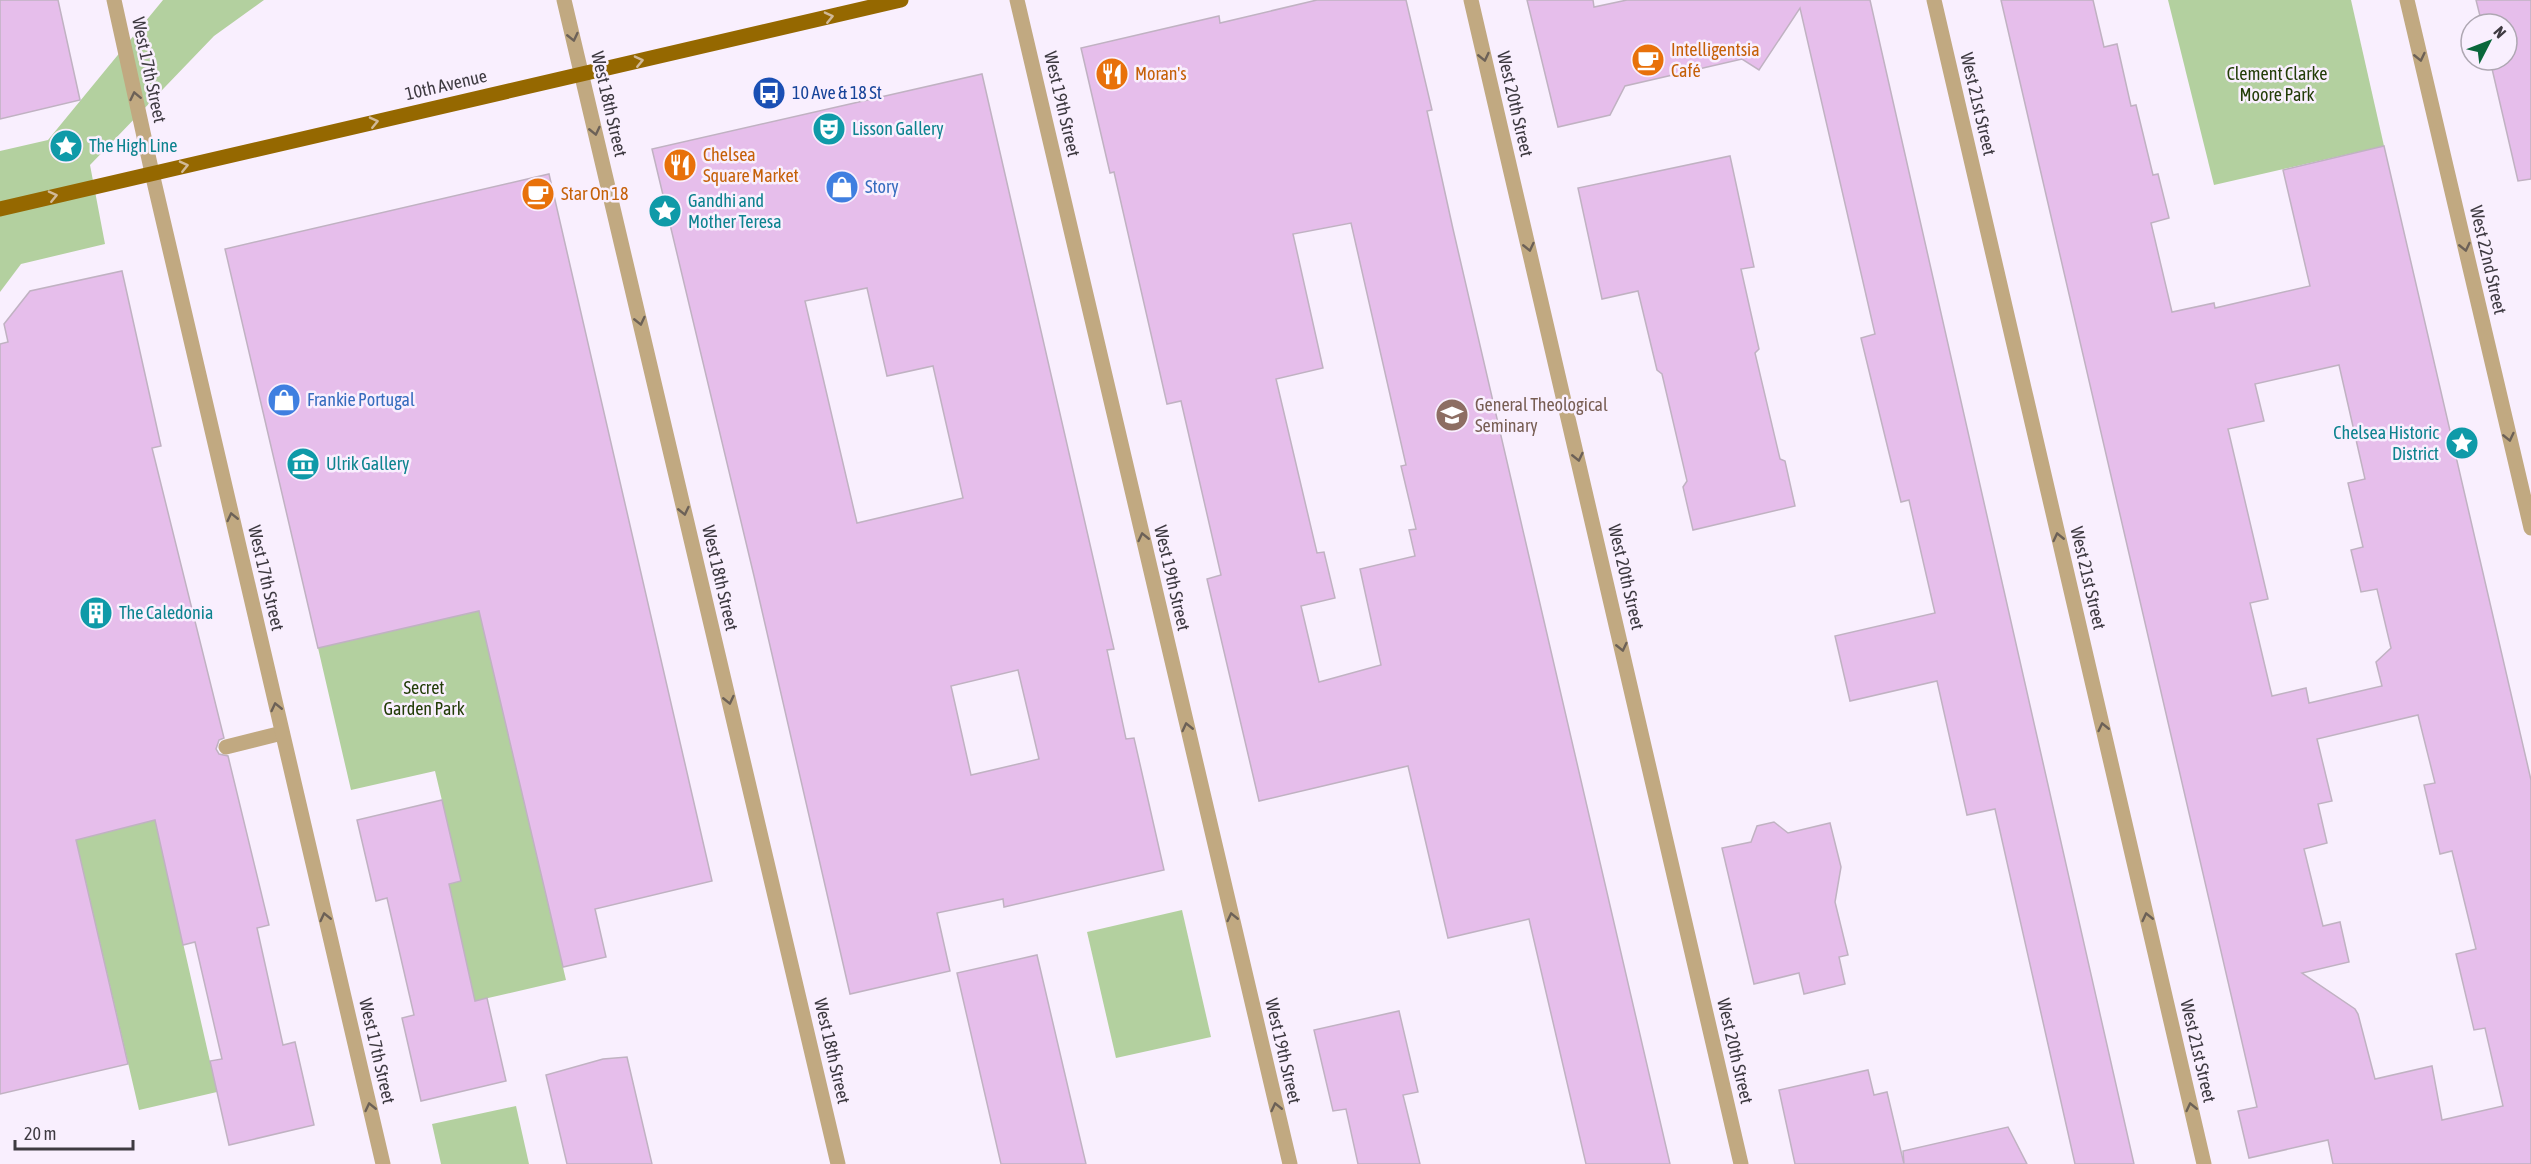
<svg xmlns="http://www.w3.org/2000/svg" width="2531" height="1164" font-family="'Asap Condensed',sans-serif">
	<rect width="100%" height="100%" fill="#f9effe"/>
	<g fill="#b3d09f">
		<path d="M163,0H264L214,36L90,165L105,244L21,264L0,292V151L48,140Z"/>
		<path d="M2168,0H2351L2384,146L2214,185Z"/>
		<path d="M479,611L566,980L475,1001L449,884L461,881L435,771L351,790L318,648Z"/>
		<path d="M202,808L165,864L217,1092L139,1110L76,840Z"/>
		<path d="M1182,910L1211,1037L1116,1058L1087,932Z"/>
		<path d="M516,1106L529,1164H441L432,1124Z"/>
	</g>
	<g fill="#e6beeb" stroke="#c0b2c2" stroke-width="1.5" fill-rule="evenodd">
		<path d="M0,0H58L80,100L0,119Z"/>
		<path d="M1317,0H1406L1432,110L1427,111L1453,229L1670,1164H1586L1529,919L1448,938L1408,766L1259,801L1207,579L1221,575L1181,401L1167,404L1114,172L1110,173L1081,48L1219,16L1220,23ZM1351,223L1406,465L1401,466L1416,529L1409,530L1415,556L1360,569L1381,665L1319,682L1301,606L1335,598L1324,552L1317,553L1276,379L1323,368L1293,234Z"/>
		<path d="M1527,0H1593L1594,7L1627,0H1870L2134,1164H2075L1995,809L1967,815L1937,681L1850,701L1835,636L1935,613L1909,500L1901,502L1861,338L1875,334L1800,8L1759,70L1742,59L1625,86L1610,115L1558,127Z"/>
		<path d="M2001,0H2093L2104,47L2117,44L2131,106L2136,105L2153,175L2158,174L2169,218L2151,223L2172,312L2214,303L2215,308L2310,286L2283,170L2384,146L2531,780V1164H2333L2328,1140L2249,1158L2238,1111L2257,1107ZM2339,365L2365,479L2348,483L2363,547L2351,550L2361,592L2377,589L2391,648L2376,662L2382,686L2309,703L2306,688L2272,696L2250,603L2268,599L2228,429L2264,421L2255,384ZM2418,715L2435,783L2424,785L2440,854L2452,851L2476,949L2456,954L2474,1030L2485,1028L2503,1106L2442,1120L2432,1066L2375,1079L2358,1014L2355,1009L2302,973L2349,962L2340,922L2323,926L2304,849L2327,843L2318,804L2332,801L2317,739Z"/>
		<path d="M2476,0H2531V179L2518,181L2490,60H2507V24H2482Z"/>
		<path d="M982,74L1114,649L1107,650L1126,739L1134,738L1164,870L1004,907L1003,899L937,913L950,971L850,994L754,576L652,149ZM867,288L887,376L933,366L963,498L857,523L805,301ZM1018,670L1039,759L971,775L951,686Z"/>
		<path d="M1730,156L1754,267L1741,269L1759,349L1755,353L1780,459L1785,461L1795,506L1693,530L1683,487L1687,481L1662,374L1657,370L1638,291L1602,299L1578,188Z"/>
		<path d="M549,174L712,881L595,909L606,957L563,967L479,611L318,648L225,249Z"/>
		<path d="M122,271L161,446L152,448L224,738L219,740L216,749L219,754L228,756L269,925L257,928L283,1045L295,1042L314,1125L229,1145L210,1061L222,1059L195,942L183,945L155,820L76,840L128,1064L0,1094V344L8,342L4,324L30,291Z"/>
		<path d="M442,800L461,881L449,884L475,1001L487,998L506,1081L421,1101L402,1018L414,1015L387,898L376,901L357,820Z"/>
		<path d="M1774,822L1788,833L1830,823L1841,867L1835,902L1848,955L1839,957L1845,984L1804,994L1799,973L1754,984L1722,848L1751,842L1757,826Z"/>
		<path d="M1037,955L1070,1096L1086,1164H1001L957,973Z"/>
		<path d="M1399,1011L1418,1092L1403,1095L1420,1164H1358L1346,1109L1333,1111L1314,1030Z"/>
		<path d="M627,1057L652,1164H567L546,1075L603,1059Z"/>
		<path d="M1868,1070L1874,1095L1887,1092L1904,1164H1795L1779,1090Z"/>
		<path d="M2008,1127L2027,1164H1904L1903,1151Z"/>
	</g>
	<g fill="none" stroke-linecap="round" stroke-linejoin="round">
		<path stroke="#c1a981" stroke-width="15" d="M226,747L282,733"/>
		<g stroke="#c1a981" stroke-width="15">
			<path d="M114,0L152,173L383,1164"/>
			<path d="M564,0L838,1164"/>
			<path d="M1017,0L1290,1164"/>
			<path d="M1471,0L1741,1164"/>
			<path d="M1934,0L2204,1164"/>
			<path d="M2407,0L2531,528"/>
		</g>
		<path stroke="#956800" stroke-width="15" d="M0,209L901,0"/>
	</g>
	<defs><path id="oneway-chevron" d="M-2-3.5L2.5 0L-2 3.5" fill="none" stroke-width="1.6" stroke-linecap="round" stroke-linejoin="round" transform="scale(1.5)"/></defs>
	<g stroke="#d1b998">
		<use href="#oneway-chevron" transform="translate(829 17) rotate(-13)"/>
		<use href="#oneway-chevron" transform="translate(639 61) rotate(-13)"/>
		<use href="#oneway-chevron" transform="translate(374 122) rotate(-13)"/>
		<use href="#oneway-chevron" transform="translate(184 166) rotate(-13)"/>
		<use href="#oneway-chevron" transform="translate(53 196) rotate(-13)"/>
	</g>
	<g stroke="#6c6157">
		<use href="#oneway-chevron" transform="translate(573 37) rotate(77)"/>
		<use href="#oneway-chevron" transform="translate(1484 57) rotate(77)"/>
		<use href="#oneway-chevron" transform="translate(2420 57) rotate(77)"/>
		<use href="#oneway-chevron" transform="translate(135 96) rotate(-102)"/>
		<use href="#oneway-chevron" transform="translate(595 131) rotate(77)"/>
		<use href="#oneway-chevron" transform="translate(1529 247) rotate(77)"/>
		<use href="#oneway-chevron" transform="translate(2465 247) rotate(77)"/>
		<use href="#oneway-chevron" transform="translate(640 321) rotate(77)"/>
		<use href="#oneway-chevron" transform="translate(2509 437) rotate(77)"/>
		<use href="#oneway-chevron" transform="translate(1578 457) rotate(77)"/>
		<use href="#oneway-chevron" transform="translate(684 511) rotate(77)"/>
		<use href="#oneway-chevron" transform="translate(232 517) rotate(-103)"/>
		<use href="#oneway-chevron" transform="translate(1143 537) rotate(-103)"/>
		<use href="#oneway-chevron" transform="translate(2058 537) rotate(-103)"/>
		<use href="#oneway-chevron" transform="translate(1622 647) rotate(77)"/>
		<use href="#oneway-chevron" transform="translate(729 700) rotate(77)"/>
		<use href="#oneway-chevron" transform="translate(276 707) rotate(-103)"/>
		<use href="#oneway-chevron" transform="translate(1187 727) rotate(-103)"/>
		<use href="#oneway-chevron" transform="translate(2103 727) rotate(-103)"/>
		<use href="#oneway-chevron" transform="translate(325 917) rotate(-103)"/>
		<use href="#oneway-chevron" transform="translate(1232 917) rotate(-103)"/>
		<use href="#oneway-chevron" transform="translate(2147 917) rotate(-103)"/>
		<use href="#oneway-chevron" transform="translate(370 1107) rotate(-103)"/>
		<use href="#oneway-chevron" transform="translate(1276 1107) rotate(-103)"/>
		<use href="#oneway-chevron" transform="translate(2191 1107) rotate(-103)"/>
	</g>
	<defs>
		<g id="cafe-disc" transform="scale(1.725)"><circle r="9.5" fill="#e8710a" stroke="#f9effe"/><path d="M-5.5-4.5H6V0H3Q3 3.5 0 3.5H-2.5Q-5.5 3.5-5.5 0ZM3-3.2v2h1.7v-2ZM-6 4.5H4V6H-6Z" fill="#fff"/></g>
		<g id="restaurant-disc" transform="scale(1.725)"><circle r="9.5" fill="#e8710a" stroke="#f9effe"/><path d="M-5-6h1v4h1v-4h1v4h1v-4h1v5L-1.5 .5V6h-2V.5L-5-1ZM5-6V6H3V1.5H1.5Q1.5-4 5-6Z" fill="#fff"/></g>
		<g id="bus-disc" transform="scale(1.725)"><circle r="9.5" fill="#1a4fb4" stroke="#f9effe"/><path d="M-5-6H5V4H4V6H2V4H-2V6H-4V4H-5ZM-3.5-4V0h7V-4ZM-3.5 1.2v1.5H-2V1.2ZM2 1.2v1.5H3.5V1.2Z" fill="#fff"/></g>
		<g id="theatre-disc" transform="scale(1.725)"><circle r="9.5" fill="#0f9aa8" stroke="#f9effe"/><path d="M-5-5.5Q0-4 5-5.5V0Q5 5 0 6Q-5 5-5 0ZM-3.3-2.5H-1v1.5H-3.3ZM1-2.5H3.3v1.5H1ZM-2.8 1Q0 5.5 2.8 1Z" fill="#fff"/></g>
		<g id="sight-disc" transform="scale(1.725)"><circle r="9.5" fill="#0f9aa8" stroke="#f9effe"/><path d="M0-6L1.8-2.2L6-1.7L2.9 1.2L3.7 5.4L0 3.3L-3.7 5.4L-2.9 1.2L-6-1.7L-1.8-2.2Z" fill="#fff"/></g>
		<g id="shop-disc" transform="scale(1.725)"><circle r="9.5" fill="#3f7fe0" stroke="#f9effe"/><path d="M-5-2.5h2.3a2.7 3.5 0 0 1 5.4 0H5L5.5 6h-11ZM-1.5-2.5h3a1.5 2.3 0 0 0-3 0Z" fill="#fff"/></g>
		<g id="school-disc" transform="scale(1.725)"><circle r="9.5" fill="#8d6e63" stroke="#f9effe"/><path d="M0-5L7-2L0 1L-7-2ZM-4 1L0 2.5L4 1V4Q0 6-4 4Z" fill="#fff"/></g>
		<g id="museum-disc" transform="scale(1.725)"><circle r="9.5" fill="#0f9aa8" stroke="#f9effe"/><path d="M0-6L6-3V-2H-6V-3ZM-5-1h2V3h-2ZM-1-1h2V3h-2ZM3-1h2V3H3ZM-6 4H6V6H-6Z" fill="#fff"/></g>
		<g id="building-disc" transform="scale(1.725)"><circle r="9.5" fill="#0f9aa8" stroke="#f9effe"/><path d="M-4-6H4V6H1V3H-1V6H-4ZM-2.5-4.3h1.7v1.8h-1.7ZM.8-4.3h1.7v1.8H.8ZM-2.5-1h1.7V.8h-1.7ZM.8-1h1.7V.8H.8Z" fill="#fff"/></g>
	</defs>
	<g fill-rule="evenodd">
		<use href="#cafe-disc" x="1648" y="60"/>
		<use href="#restaurant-disc" x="1112" y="74"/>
		<use href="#bus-disc" x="769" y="93"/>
		<use href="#theatre-disc" x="829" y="129"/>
		<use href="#sight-disc" x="66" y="146"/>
		<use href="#restaurant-disc" x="680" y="165"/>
		<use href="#shop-disc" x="842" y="187"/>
		<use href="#cafe-disc" x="538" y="194"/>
		<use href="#sight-disc" x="665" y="211"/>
		<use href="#shop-disc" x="284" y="400"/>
		<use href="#school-disc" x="1452" y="415"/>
		<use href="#sight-disc" x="2462" y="443"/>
		<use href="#museum-disc" x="303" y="464"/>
		<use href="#building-disc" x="96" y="613"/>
	</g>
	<g text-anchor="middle" stroke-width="5" stroke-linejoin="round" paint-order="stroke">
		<g font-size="18" fill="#c56008" stroke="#f9effe" text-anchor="start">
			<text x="1671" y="56">Intelligentsia<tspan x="1671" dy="21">Café</tspan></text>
			<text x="1135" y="80">Moran's</text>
			<text x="703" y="161">Chelsea<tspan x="703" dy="21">Square Market</tspan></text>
			<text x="561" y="200">Star On 18</text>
		</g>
		<g font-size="18" fill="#3e3a41" stroke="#f9effe">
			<text transform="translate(149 70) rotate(78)" y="6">West 17th Street</text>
			<text transform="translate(446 85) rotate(-13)" y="6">10th Avenue</text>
			<text transform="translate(609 104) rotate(77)" y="6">West 18th Street</text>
			<text transform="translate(1062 104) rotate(77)" y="6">West 19th Street</text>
			<text transform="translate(1515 104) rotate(77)" y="6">West 20th Street</text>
			<text transform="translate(1978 104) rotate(77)" y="6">West 21st Street</text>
			<text transform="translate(2488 260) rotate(77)" y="6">West 22nd Street</text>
			<text transform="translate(1626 577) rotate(77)" y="6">West 20th Street</text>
			<text transform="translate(266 578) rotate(77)" y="6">West 17th Street</text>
			<text transform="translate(720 578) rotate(77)" y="6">West 18th Street</text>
			<text transform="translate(1172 578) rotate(77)" y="6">West 19th Street</text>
			<text transform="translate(2088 578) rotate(77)" y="6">West 21st Street</text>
			<text transform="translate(377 1051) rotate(77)" y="6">West 17th Street</text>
			<text transform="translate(832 1051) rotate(77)" y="6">West 18th Street</text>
			<text transform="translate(1283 1051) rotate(77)" y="6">West 19th Street</text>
			<text transform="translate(1735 1051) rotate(77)" y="6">West 20th Street</text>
			<text transform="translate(2198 1051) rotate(77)" y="6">West 21st Street</text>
		</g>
		<g font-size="18" fill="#233d08" stroke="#f9effe">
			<text x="2277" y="80">Clement Clarke<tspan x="2277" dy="21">Moore Park</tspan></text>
			<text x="424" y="694">Secret<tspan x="424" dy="21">Garden Park</tspan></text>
		</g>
		<g font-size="18" fill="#164399" stroke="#f9effe" text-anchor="start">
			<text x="792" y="99">10 Ave &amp; 18 St</text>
		</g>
		<g font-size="18" fill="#0d838f" stroke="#f9effe" text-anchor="start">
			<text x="852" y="135">Lisson Gallery</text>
			<text x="89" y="152">The High Line</text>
			<text x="688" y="207">Gandhi and<tspan x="688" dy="21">Mother Teresa</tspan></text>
			<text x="2439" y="439" text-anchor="end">Chelsea Historic<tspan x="2439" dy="21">District</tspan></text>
			<text x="326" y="470">Ulrik Gallery</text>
			<text x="119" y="619">The Caledonia</text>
		</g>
		<g font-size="18" fill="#366cbe" stroke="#f9effe" text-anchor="start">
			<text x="865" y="193">Story</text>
			<text x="307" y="406">Frankie Portugal</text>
		</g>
		<g font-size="18" fill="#785e54" stroke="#f9effe" text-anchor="start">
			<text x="1475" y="411">General Theological<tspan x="1475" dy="21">Seminary</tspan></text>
		</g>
	</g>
	<g transform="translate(2489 42) rotate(48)"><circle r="28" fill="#f9effe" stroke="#aea7b2" stroke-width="1.5"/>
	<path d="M0-4.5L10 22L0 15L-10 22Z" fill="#0a673b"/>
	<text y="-9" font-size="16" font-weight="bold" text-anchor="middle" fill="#3e3a41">N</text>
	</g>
	<path d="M15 1140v9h118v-9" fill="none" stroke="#3e3a41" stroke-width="3"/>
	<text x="24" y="1140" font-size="18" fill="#3e3a41" stroke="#f9effe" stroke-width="4.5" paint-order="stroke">20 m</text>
</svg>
